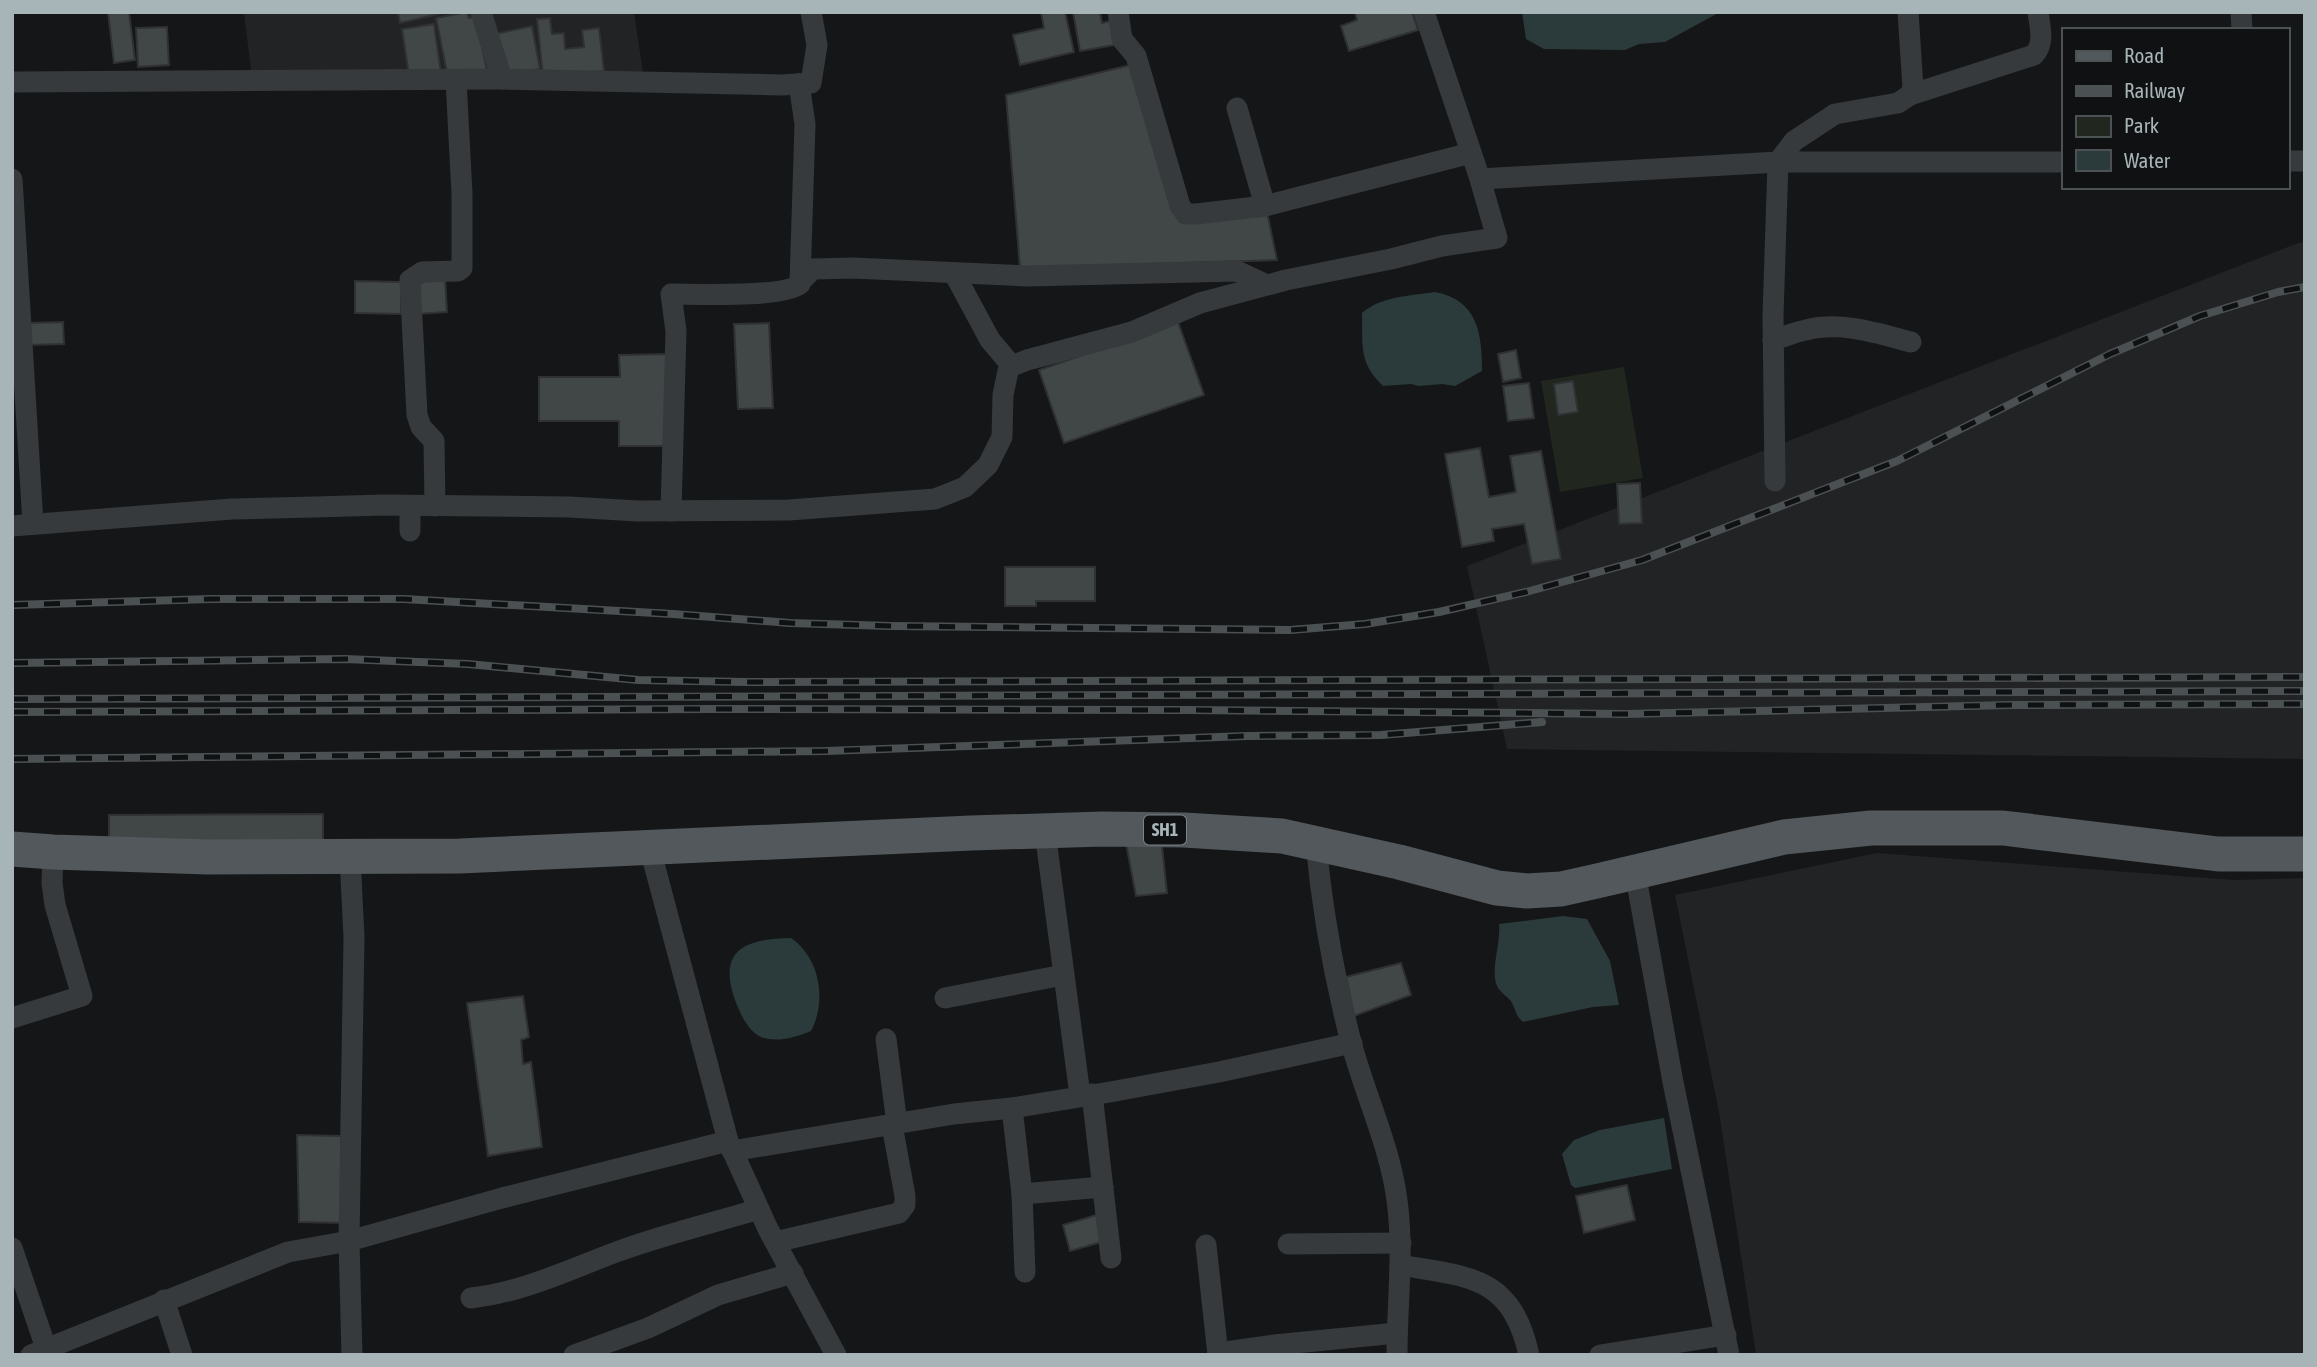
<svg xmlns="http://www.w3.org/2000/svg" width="2317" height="1367" font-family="'Asap Condensed',sans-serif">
	<rect width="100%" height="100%" fill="#151617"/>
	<g fill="#212324">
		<path d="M244,12H634L644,79H252Z"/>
		<path d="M2305,242V759L1507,749L1467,566L2298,243Z"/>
		<path d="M1877,853L2234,880L2305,878V1355H1756L1719,1112L1675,895Z"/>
	</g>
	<path fill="#21271f" d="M1624,367L1643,478L1560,492L1541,381Z"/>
	<g fill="#2b3b3b">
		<path d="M1522,12H1720L1665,42L1639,44L1625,50L1544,49L1526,39Z"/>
		<path d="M1435,292C1478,300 1482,334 1482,371L1455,386L1442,384L1419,386L1411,384L1383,386C1358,362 1363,345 1362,313C1382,296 1409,296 1435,292Z"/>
		<path d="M1563,916L1587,919L1610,961L1619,1005L1593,1007L1523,1022C1516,1016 1516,1011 1512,1003C1509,997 1500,993 1497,986C1490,970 1501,944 1499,924Z"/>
		<path d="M791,938C820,958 827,1001 811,1031C797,1037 774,1044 759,1036C747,1029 740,1013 735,1000C717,949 746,939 791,938Z"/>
		<path d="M1664,1118L1672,1169L1575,1188L1571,1185L1562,1154L1574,1140L1600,1130Z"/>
	</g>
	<g fill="#414647" stroke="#2f3133" stroke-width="2">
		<path d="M108,12H129L135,60L114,63Z"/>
		<path d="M398,12H447L400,23Z"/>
		<path d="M467,12L469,18L476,16L487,71L448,78L436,18Z"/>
		<path d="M1041,12H1065L1074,52L1020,65L1013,35L1044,28Z"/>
		<path d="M1073,12H1100L1102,23L1111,21L1115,45L1080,51Z"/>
		<path d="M1355,12H1412L1418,30L1349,51L1341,26L1357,20Z"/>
		<path d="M550,18L552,34L564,33L565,49L584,47L582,30L599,28L604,71L543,77L537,19Z"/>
		<path d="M434,24L441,73L409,76L402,29Z"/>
		<path d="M532,26L540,69L508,75L495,34Z"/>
		<path d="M167,27L169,65L138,67L136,28Z"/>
		<path d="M1135,64L1180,222L1267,212L1277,260L1020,268L1006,95Z"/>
		<path d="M445,279L447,312L417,314L416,280Z"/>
		<path d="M355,281L401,282V314L355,313Z"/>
		<path d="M63,322L64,344L28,345L27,323Z"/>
		<path d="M1178,322L1204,395L1064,443L1039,370Z"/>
		<path d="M769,323L773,408L738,409L734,324Z"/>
		<path d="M1516,350L1521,378L1503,382L1498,354Z"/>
		<path d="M670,354L671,446H619V421H539V377H620L619,355Z"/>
		<path d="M1573,381L1578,412L1558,415L1554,384Z"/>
		<path d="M1529,383L1534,418L1508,421L1503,386Z"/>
		<path d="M1480,448L1489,497L1516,492L1510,456L1541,451L1561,559L1532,564L1524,524L1492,529L1494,541L1462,547L1445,454Z"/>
		<path d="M1640,483L1642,523L1619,524L1617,484Z"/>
		<path d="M1005,567H1095V601H1036V606H1005Z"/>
		<path d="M323,814V843H109V815Z"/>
		<path d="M1161,837L1167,893L1136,896L1125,838Z"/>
		<path d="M1401,963L1411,995L1354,1016L1346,977Z"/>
		<path d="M523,996L529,1037L521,1040L523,1064L531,1062L542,1147L488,1156L467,1003Z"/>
		<path d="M297,1135L341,1136L342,1223L299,1222Z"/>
		<path d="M1627,1185L1635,1220L1584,1233L1576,1196Z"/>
		<path d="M1100,1214L1105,1241L1070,1251L1063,1225Z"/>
	</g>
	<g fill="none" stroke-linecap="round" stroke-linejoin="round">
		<g stroke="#363a3c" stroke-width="21">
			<path d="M481,12L502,79L782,85L811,83L817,45L811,12"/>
			<path d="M1118,12L1122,39L1136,56L1180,206L1186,214H1196L1265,206L1471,153"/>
			<path d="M1424,12L1480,179L1778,162H2063"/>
			<path d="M2241,12L2242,30"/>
			<path d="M12,82L502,79"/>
			<path d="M799,84L805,124L800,282L813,269L853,268L1027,276L1237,271L1267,285"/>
			<path d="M1910,95L2034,55C2045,43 2040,27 2038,12"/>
			<path d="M1237,108L1265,206"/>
			<path d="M2287,161H2305"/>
			<path d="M12,179L33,524"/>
			<path d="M954,273L990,340L1012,366"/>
			<path d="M1773,340C1784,337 1795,332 1806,330C1841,321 1877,333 1911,342"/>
			<path d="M1775,481L1773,316L1778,162L1794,141L1835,114L1898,103L1910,95L1913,88L1908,12"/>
			<path d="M435,506L434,441L421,427L417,415L410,280L422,272L458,271L462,268V194L456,80"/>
			<path d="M671,511L676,331L671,294C698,294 783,298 800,284V282"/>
			<path d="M12,526L232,509L314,507L384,505L569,507L638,511L789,510L935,499L965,487L988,465L1002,437L1003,395L1008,371L1012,366L1027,360L1132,332L1200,303L1286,280L1391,259L1442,246L1497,238L1480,179"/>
			<path d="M410,531V506"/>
			<path d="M1045,832L1080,1095"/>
			<path d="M1316,842C1322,910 1334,976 1351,1042C1365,1095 1390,1146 1397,1200C1404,1252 1397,1303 1397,1355"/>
			<path d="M650,849L728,1141L768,1229L836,1355"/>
			<path d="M350,857L354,937L349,1241L352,1355"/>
			<path d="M1635,872L1673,1082L1729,1355"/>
			<path d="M945,998L1063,975"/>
			<path d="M12,1018L82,996L55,905L52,883L53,852"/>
			<path d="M886,1039L897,1124"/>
			<path d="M1092,1094L1111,1258"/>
			<path d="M1012,1108L1022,1194L1025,1272"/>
			<path d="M732,1151L954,1114L1012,1108L1110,1092L1219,1072L1352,1043"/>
			<path d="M1022,1194L1103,1187"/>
			<path d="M775,1242L899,1213L905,1205V1196L892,1125"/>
			<path d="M1288,1244L1401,1243"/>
			<path d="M1206,1245L1218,1355"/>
			<path d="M12,1248L46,1348"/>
			<path d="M1400,1265C1469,1277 1511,1275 1529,1355"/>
			<path d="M471,1298C524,1292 570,1269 619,1251C665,1234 713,1223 759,1209"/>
			<path d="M164,1300L182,1355"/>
			<path d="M1218,1353L1274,1345L1397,1333"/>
			<path d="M31,1355L288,1252L349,1241L502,1198L728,1141"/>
			<path d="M574,1355L648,1328L718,1295L793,1273"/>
			<path d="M1600,1355L1726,1335"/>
		</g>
		<path stroke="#52585b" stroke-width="35" d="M12,849L53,852L208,857L460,856L971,833L1103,829L1184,830L1282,836L1399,862L1497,888L1527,891L1561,889L1597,881L1784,837L1871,828H2003L2218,854H2305"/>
		<g stroke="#4b5153" stroke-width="8">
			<g id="rail">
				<path d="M12,605L211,599H404L673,614L790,623L891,626L1290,630L1365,624L1439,612L1526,592L1642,560L1897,461L2110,354L2200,316L2278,292L2305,287"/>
				<path d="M12,663L345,659L468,664L638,680L746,682L2305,677"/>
				<path d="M12,699L2305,691"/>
				<path d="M12,712L713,709L1187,710L1625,714L2010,705L2305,704"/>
				<path d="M12,759L826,751L1247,736L1381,735L1542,722"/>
			</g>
		</g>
		<use href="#rail" stroke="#101112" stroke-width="5" stroke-dasharray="16" stroke-linecap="butt"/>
	</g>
	<g text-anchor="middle" stroke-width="7" stroke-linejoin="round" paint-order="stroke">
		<rect fill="#101112" stroke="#7a8386" stroke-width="2" x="1144" y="815.5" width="42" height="29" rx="5"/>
		<g font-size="18" font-weight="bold" fill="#a7b4b8">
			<text x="1165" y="836">SH1</text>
		</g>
	</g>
	<rect width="2317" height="1367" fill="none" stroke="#a7b4b8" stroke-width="28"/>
	<rect x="2062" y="28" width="228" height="161" fill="#101112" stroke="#4c5254" stroke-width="2"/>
	<rect x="2076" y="51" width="35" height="10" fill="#52585b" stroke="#4c5254" stroke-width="2"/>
	<text x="2124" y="63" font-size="21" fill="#a7b4b8">Road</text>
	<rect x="2076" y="86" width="35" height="10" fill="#4b5153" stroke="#4c5254" stroke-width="2"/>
	<text x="2124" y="98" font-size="21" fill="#a7b4b8">Railway</text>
	<rect x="2076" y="116" width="35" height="21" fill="#21271f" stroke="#4c5254" stroke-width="2"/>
	<text x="2124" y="133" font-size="21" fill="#a7b4b8">Park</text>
	<rect x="2076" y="150" width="35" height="21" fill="#2b3b3b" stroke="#4c5254" stroke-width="2"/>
	<text x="2124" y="168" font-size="21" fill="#a7b4b8">Water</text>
</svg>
